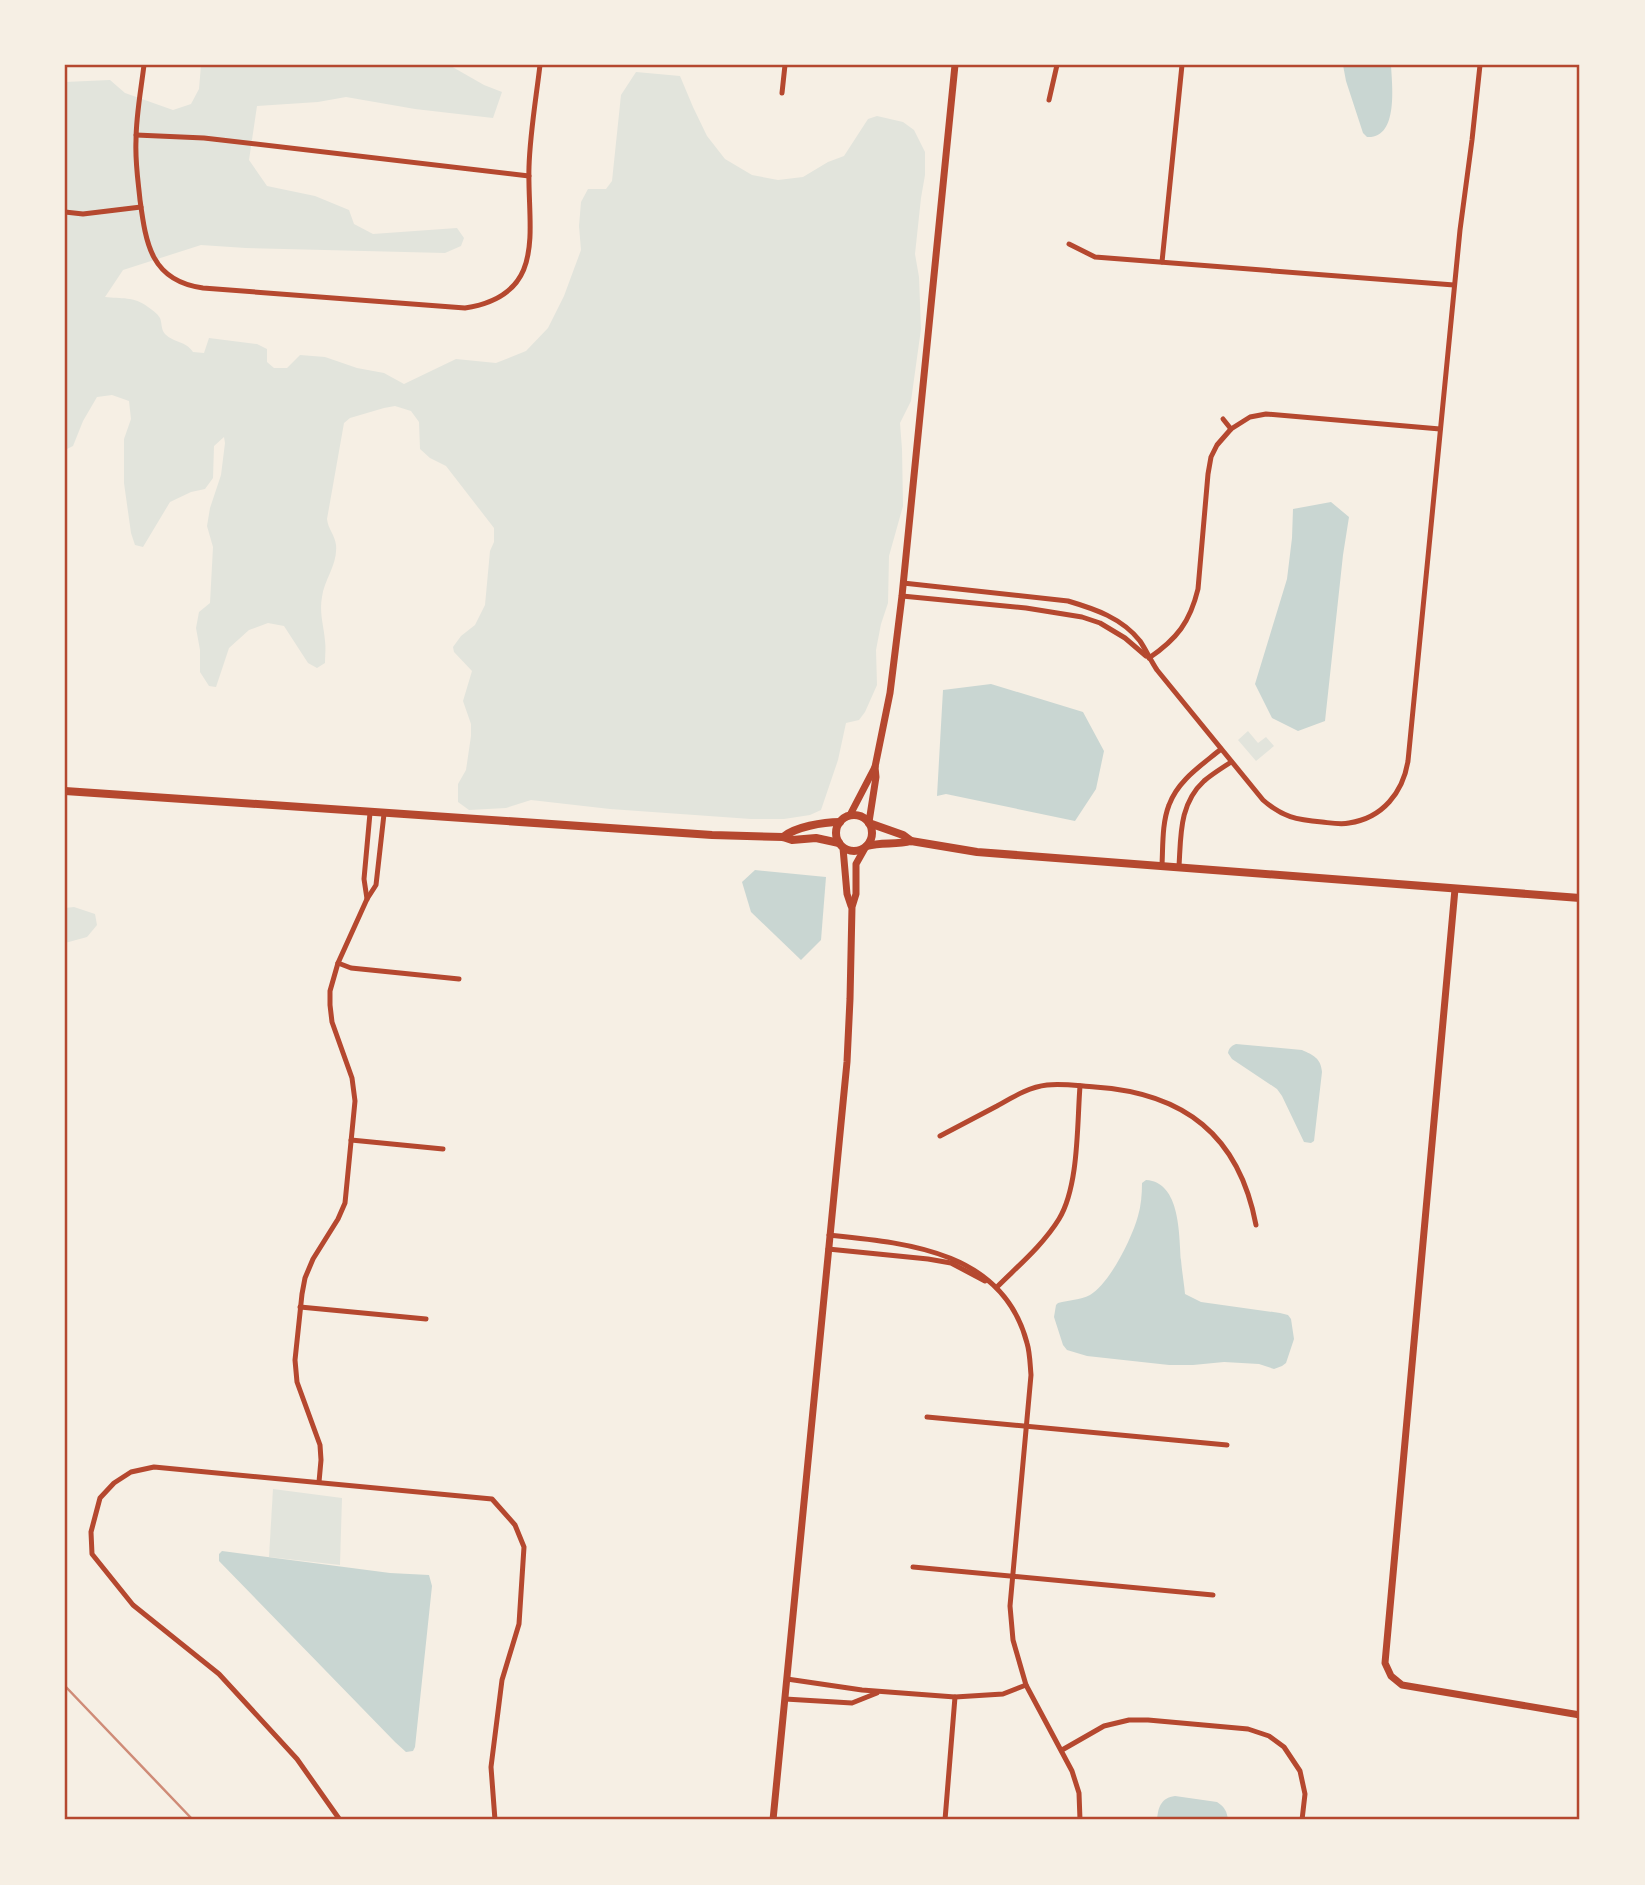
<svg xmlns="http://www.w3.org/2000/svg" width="1645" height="1885" font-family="Ubuntu,sans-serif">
	<rect width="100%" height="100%" fill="#f6efe4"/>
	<g fill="#e2e4dc">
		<path d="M201,65H449L484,85L502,92L493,118L415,109L346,97L318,102L257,106L249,160L267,186L315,196L349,210L354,224L373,234L457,228L464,238L461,246L445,253L246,248L201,245L123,270L105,297C121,299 134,296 148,307C152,310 157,313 160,318C162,323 161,330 165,334C174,343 186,341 193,352L204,353L209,338L257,344L267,349V362L274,368H287L300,355L325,357L357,368L384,373L404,384L456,359L496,363L526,351L548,328L564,296L581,250L579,226L581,202L588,189H606L612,181L621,95L636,72L680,76L693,107L707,136L725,159L752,175L778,180L803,177L828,162L844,156L868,119L877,116L903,122L914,130L925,152V175L921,198L915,254L919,277L921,329L911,401L900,423L902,449L903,506L889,556L888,603L881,624L876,650L877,685L865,712L859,720L846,723L838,760L821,810L810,815L784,819H751L610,809L531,800L506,808L469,810L458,802V784L466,770L471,736V724L463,701L472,671L454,652L453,647L461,636L475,625L485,605L490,551L494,542V528L446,466L430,458L420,449L419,422L411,411L395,406L384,408L350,418L344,423L327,519C328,529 335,535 336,545C338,564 324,580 322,597C319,613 324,626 325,641C326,648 325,656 325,663L317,668L308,663L284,626L268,623L249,630L229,648L216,687L209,686L200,672V650L196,628L199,612L210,603L213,547L207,526L210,508L221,475L225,443L224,437L214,446L213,478L205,489L191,492L170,502L143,547L135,545L131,533L124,483V439L131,419L129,401L112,395L97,397L83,421L73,446L65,450V82L110,80L125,93L173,110L191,104L199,89Z"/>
		<path d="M1248,731L1258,743L1266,737L1274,746L1256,761L1238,740Z"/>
		<path d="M74,907L95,914L97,925L87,937L65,943V908Z"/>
		<path d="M273,1489L342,1498L340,1565L269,1557Z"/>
	</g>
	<g fill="#c9d6d2">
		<path d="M1343,65H1391C1392,85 1399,139 1367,137L1363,133L1346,81Z"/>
		<path d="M1331,502L1349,517L1343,555L1325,721L1298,731L1272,718L1255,684L1287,579L1292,538L1293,509Z"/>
		<path d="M991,684L1083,712L1104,751L1096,789L1075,821L946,794L937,796L943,690Z"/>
		<path d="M755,870L826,877L821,940L801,960L751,912L742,882Z"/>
		<path d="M1236,1044L1302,1050C1313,1055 1321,1058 1322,1072L1314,1141L1311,1143L1304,1142L1282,1096L1277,1089L1232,1059L1228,1053C1229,1048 1231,1046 1236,1044Z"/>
		<path d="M1146,1180C1181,1182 1179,1236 1181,1260C1182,1272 1184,1283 1185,1294L1201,1302L1280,1313L1288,1315L1291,1319L1294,1339L1286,1363L1282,1366L1274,1369L1259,1364L1224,1362L1193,1365H1169L1087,1356L1067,1350L1063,1345L1054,1317L1056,1305L1058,1303C1069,1300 1080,1300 1090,1295C1110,1283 1132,1238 1138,1216C1141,1206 1142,1194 1142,1183Z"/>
		<path d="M222,1551L390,1573L429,1575L432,1586L415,1747L413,1751L406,1752L395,1742L219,1561V1554Z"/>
		<path d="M1175,1796L1217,1802C1225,1807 1227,1812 1228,1820H1157C1158,1807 1161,1798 1175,1796Z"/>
	</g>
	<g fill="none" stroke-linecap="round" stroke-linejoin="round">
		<g stroke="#b5482f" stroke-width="5">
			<path d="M144,65C141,90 136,115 136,141C135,161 138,180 140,200C146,244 151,281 203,288L465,308C549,295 527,229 529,167C530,133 536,99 540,65"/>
			<path d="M782,93L785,65"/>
			<path d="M1049,100L1057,65"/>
			<path d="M136,135L204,138L529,176"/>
			<path d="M65,212L83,214L141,207"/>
			<path d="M1069,244L1095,257L1454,285"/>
			<path d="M1162,262L1182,65"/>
			<path d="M1223,419L1231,429"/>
			<path d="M903,583L1068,601C1095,609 1122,618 1140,641C1146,650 1151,661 1157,670L1263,800C1282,817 1297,820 1322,822C1331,823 1341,825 1349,823C1383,818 1403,792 1408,761L1460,230L1472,140L1480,65"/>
			<path d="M902,596L1026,608L1082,617L1100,623L1125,638L1146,656"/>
			<path d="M1149,658C1177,639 1190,622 1198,589L1208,474L1211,457L1217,445L1231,429L1250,417L1266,414L1440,429"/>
			<path d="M1162,865C1163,845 1162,823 1169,805C1178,780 1202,765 1221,749"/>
			<path d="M1179,866C1181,836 1179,804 1204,781C1212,774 1222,768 1231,762"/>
			<path d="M367,899L364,879L370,813"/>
			<path d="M338,963L351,968L459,979"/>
			<path d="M940,1136C959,1126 978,1116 997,1106C1013,1097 1029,1087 1047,1085C1062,1083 1079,1086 1095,1087C1184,1093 1239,1135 1256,1225"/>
			<path d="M351,1140L443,1149"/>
			<path d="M829,1235C908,1243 1003,1251 1027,1343C1030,1353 1030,1364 1031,1375L1010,1606L1013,1640L1026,1685L1072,1771L1079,1793L1080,1820"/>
			<path d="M828,1249L928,1259L951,1263L985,1281"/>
			<path d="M997,1287C1018,1266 1043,1245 1059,1219C1079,1186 1077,1124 1080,1086"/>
			<path d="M300,1307L426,1319"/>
			<path d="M927,1417L1227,1445"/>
			<path d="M319,1482L321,1460L320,1445L297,1382L295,1360L302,1294L305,1278L313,1259L338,1219L345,1203L355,1101L352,1078L332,1022L330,1005V991L338,963L367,899L376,885L384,814"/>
			<path d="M913,1567L1213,1595"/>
			<path d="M787,1679L862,1690L955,1697L1003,1694L1026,1685"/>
			<path d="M785,1699L852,1703L877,1693"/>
			<path d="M1062,1750L1104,1726L1129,1720H1148L1248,1729L1269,1736L1284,1747L1300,1771L1305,1794L1302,1820"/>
			<path d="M340,1820L297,1759L219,1674L133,1605L92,1554L91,1532L100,1498L114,1483L131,1472L154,1467L492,1499L515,1525L524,1547L519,1624L502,1680L491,1767L495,1820"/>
			<path d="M945,1820L955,1697"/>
		</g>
		<g stroke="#b5482f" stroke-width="7">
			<path d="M850,815L875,767"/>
			<path d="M869,822L876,777L875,767L890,693L902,596L955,65"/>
			<path d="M843,848L847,894L851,906"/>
			<path d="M1455,889L1385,1663L1391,1676L1402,1685L1580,1715"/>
			<path d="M773,1820L847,1062L850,999L852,907L856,894V864L865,848"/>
		</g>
		<g stroke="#b5482f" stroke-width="8">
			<path d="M65,791L712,835L783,837L792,840L816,838L839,843"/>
			<circle cx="854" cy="833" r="18"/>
			<path d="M869,823L903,835L911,841"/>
			<path d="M783,837C795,827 823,822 840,822"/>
			<path d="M867,846C882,842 896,845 911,841L977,852L1580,898"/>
		</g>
		<path stroke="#cf8b77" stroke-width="2.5" d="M65,1686L193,1820"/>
	</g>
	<rect width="1645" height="1885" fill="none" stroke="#f6efe4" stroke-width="133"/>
	<rect x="66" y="66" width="1512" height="1752" fill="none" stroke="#b5482f" stroke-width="2.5"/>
</svg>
